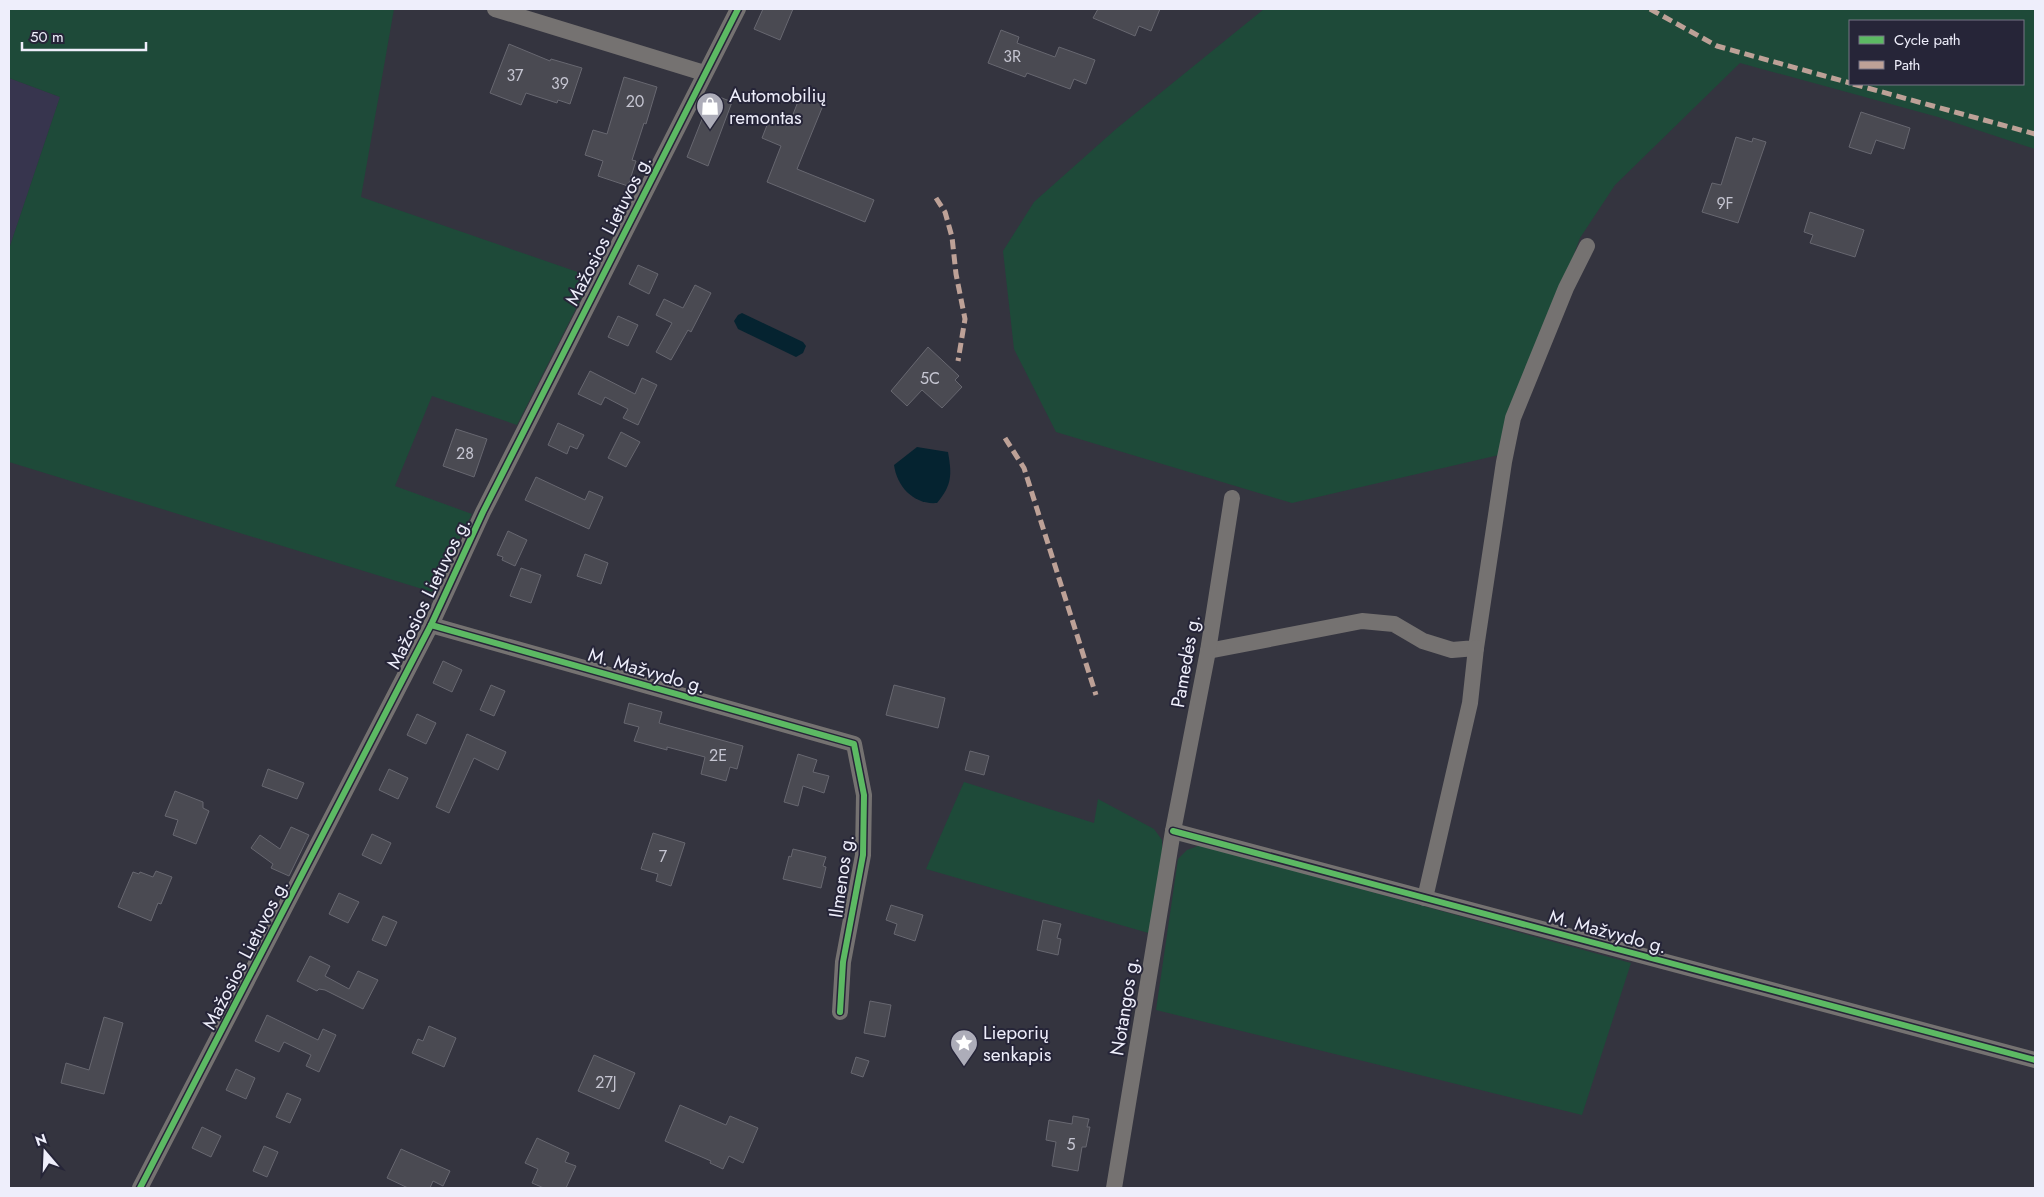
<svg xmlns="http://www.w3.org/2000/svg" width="2044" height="1197" font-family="Jost,sans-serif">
	<rect width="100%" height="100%" fill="#34343f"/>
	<path fill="#37354e" d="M9,78L60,97L9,249Z"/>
	<g fill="#1e4a39" fill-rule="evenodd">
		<path d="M9,9H394L361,197L592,277L517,425L432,396L395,486L472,514L432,592L9,462V249L60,97L9,78Z"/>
		<path d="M1264,9H2035V149L1938,117L1740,63L1615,185L1580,238L1499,455L1292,503L1056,432L1014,349L1003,251L1034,202L1116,129ZM1850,21H2023V84H1850Z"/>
		<path d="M964,782L1094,823L1098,799L1154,829L1162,840V853L1152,934L926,869Z"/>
		<path d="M1201,845L1631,963L1582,1115L1156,1010L1178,859L1187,850Z"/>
	</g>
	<g fill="#052330">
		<path d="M742,313L803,342L806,346L803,353L796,357L738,329L734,321L738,315Z"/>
		<path d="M917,447L948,452C952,475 952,485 937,503C914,505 897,487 894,465Z"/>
	</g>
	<g fill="#4a4a52" stroke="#676770">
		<path d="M763,9H793L780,40L754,29Z"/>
		<path d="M1098,9H1160L1151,31L1139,26L1135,36L1093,18Z"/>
		<path d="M1001,30L1019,37L1017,43L1055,57L1059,47L1095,60L1086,84L1074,79L1070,89L1027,73L1025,77L988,63Z"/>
		<path d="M509,44L550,61L551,59L582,68L570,104L558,100L557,103L526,93L521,105L490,93Z"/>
		<path d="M624,77L657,87L646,124L644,123L632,160L636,161L628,186L598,176L603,161L585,155L593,130L607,134Z"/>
		<path d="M712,94L732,102L708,166L687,157Z"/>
		<path d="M801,94L824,103L797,169L874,200L865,222L767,182L781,146L762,138L771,115L790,122Z"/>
		<path d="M1861,112L1910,128L1904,149L1876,140L1871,154L1849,147Z"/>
		<path d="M1736,137L1752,142L1753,138L1766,142L1738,223L1702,212L1712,183L1721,185Z"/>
		<path d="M1810,212L1864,230L1855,257L1810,243L1813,235L1804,232Z"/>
		<path d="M638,265L658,274L649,294L629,284Z"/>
		<path d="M695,285L711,293L691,332L688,330L671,360L656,352L672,323L656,315L664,299L683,308Z"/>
		<path d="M618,316L638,325L628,346L608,337Z"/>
		<path d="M928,347L959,376L955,380L962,387L942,408L922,390L907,406L891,391Z"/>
		<path d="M590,371L635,394L642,378L657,385L638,425L623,418L628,409L605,397L601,405L578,394Z"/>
		<path d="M558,423L584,435L577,449L570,446L567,454L548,445Z"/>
		<path d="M456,429L487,439L474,477L443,466Z"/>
		<path d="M621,432L640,442L626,467L608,458Z"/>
		<path d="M536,477L585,500L589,491L603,497L589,529L525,500Z"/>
		<path d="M508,531L527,540L515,566L502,560L503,557L497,555Z"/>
		<path d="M585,554L608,563L601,584L577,576Z"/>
		<path d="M521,568L541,575L531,603L510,596Z"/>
		<path d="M443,661L462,670L452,692L433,683Z"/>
		<path d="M491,685L505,691L494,716L480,710Z"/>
		<path d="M894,685L945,698L938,728L886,715Z"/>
		<path d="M629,703L662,712L659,723L743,746L737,769L730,767L726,781L701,774L705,757L667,747V750L634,741L639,727L624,723Z"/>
		<path d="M417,714L436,723L426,744L407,735Z"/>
		<path d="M467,734L506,752L498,770L474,758L449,813L436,807Z"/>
		<path d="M970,751L989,756L984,775L965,770Z"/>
		<path d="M798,754L817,760L813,772L829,776L824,793L803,786L798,806L784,802Z"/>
		<path d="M268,769L304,783L297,799L262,786Z"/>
		<path d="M389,769L408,778L398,799L379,790Z"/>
		<path d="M175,791L203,802V808L209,811L196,844L173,835L178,820L165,816Z"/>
		<path d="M291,827L309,835L289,876L271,868L273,864L251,848L260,835L280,849Z"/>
		<path d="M653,833L685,843L671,886L656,881L658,874L641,869Z"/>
		<path d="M372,834L391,843L381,864L362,855Z"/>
		<path d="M793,849L826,857L823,866L826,867L821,888L783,879L789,856L791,857Z"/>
		<path d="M156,871L172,877L161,904L158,903L151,921L118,907L133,872L139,874L140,872L153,877Z"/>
		<path d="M339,893L359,902L348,923L329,914Z"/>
		<path d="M891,905L923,915L915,941L894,934L897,924L886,920Z"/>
		<path d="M383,916L397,922L386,946L372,940Z"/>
		<path d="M1043,920L1061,924L1057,938L1061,939L1058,955L1037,950Z"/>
		<path d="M310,956L330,966L325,976L349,989L358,971L378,980L363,1009L325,990L319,989L317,991L297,981Z"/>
		<path d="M870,1001L891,1005L885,1037L864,1033Z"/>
		<path d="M267,1015L318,1040L323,1029L336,1035L319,1072L306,1066L311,1055L284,1042L279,1052L255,1041Z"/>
		<path d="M104,1017L123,1023L104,1094L61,1083L66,1063L89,1070Z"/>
		<path d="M429,1026L456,1038L444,1067L412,1053L418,1039L423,1041Z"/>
		<path d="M594,1055L635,1073L619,1109L578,1091Z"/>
		<path d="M856,1057L869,1061L863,1077L851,1073Z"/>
		<path d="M236,1069L255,1078L246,1099L226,1090Z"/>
		<path d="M287,1093L301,1099L290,1123L276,1117Z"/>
		<path d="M680,1105L726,1125L730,1116L758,1128L743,1163L729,1156L723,1169L710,1163L711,1161L665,1141Z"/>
		<path d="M1073,1116L1089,1119L1087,1127H1090L1086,1147H1082L1078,1171L1052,1166L1056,1142L1046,1140L1049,1120L1072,1124Z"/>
		<path d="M202,1127L221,1136L211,1157L192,1148Z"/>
		<path d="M537,1138L569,1153L565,1162L576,1166L566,1188H544L532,1183L538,1169L525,1163Z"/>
		<path d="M264,1146L278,1152L267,1177L253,1171Z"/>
		<path d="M401,1149L450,1171L443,1186L433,1181L430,1188H408L387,1178Z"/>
	</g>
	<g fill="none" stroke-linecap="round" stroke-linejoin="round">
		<g stroke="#757271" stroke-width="16">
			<path d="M495,9L704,73"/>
			<path d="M431,625L854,744L864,795L863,855L843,962L840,1012"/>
			<path d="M1208,651L1362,621L1394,624L1423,641L1452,650L1476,648L1504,462L1513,418L1566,288L1587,246"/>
			<path d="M1173,831L2035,1060"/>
			<path d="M1425,898L1470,703L1476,648"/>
			<path d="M140,1188L431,625L483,512L738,9"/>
			<path d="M1114,1188L1173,831L1208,651L1232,498"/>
		</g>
		<g stroke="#bda197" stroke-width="5" stroke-dasharray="10 5" stroke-linecap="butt">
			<path d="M1650,9L1717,46L1850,83"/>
			<path d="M1853,84L2035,134"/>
			<path d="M936,198L945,212L952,237L956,274L965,319L958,361"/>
			<path d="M1005,438L1024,468L1096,695"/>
		</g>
		<g stroke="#262538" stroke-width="9">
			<g id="cycleway">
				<path d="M431,625L854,744L864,795L863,855L843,962L840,1012"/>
				<path d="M1173,831L2035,1060"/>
				<path d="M140,1188L431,625L483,512L738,9"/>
			</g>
		</g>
		<use href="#cycleway" stroke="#5cba63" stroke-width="6"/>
	</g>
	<defs>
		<g id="shop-pin" transform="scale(1.4375)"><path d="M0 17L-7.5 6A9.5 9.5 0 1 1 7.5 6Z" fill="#adadb9" stroke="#262538"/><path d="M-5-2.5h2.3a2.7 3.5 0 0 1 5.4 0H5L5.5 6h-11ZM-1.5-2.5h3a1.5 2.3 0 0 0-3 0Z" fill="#fff"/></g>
		<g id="sight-pin" transform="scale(1.4375)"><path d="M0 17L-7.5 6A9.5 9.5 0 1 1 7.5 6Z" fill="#adadb9" stroke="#262538"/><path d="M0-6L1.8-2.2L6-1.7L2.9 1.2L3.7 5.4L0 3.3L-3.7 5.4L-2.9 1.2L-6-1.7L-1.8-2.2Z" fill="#fff"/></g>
	</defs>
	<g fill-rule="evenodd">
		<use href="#shop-pin" x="710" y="106"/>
		<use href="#sight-pin" x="964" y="1043"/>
	</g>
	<g text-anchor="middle" stroke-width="4" stroke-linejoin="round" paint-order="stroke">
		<g font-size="16" fill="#c5c5d1">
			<text x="1012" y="62">3R</text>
			<text x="515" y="81">37</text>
			<text x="560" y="89">39</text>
			<text x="635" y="107">20</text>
			<text x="1725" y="209">9F</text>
			<text x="930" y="384">5C</text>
			<text x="465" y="459">28</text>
			<text x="718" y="761">2E</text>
			<text x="663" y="862">7</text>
			<text x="606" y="1088">27J</text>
			<text x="1071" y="1150">5</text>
		</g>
		<g font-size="19" fill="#eeeefb" stroke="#262538" text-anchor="start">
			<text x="729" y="102">Automobilių<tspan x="729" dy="22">remontas</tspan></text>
			<text x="983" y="1039">Lieporių<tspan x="983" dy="22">senkapis</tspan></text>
		</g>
		<g font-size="19" fill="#eeeefb" stroke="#262538">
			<text transform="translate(608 230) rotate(-63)" y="7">Mažosios Lietuvos g.</text>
			<text transform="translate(428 593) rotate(-64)" y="7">Mažosios Lietuvos g.</text>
			<text transform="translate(1185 661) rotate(-80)" y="7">Pamedės g.</text>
			<text transform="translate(647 670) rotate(16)" y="7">M. Mažvydo g.</text>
			<text transform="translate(841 876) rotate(-82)" y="7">Ilmenos g.</text>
			<text transform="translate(1608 931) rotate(15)" y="7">M. Mažvydo g.</text>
			<text transform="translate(245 954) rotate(-63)" y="7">Mažosios Lietuvos g.</text>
			<text transform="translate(1124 1006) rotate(-81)" y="7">Notangos g.</text>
		</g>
	</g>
	<rect width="2044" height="1197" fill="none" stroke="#eeeefb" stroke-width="20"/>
	<rect x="1849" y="20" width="175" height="65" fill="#262538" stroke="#767586"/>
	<rect x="1859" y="36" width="25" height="8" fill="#5cba63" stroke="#767586"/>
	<text x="1894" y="45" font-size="15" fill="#eeeefb">Cycle path</text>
	<rect x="1859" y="61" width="25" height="8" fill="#bda197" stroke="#767586"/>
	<text x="1894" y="70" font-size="15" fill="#eeeefb">Path</text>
	<g transform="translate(45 1152) rotate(341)" stroke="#262538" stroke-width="4" paint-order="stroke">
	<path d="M0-4L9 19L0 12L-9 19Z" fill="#eeeefb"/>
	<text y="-8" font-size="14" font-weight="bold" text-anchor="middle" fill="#eeeefb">N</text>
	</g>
	<path d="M22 42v8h124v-8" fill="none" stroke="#eeeefb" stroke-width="2.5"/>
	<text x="30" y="42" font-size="15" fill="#eeeefb" stroke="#262538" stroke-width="4" paint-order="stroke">50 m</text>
</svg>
